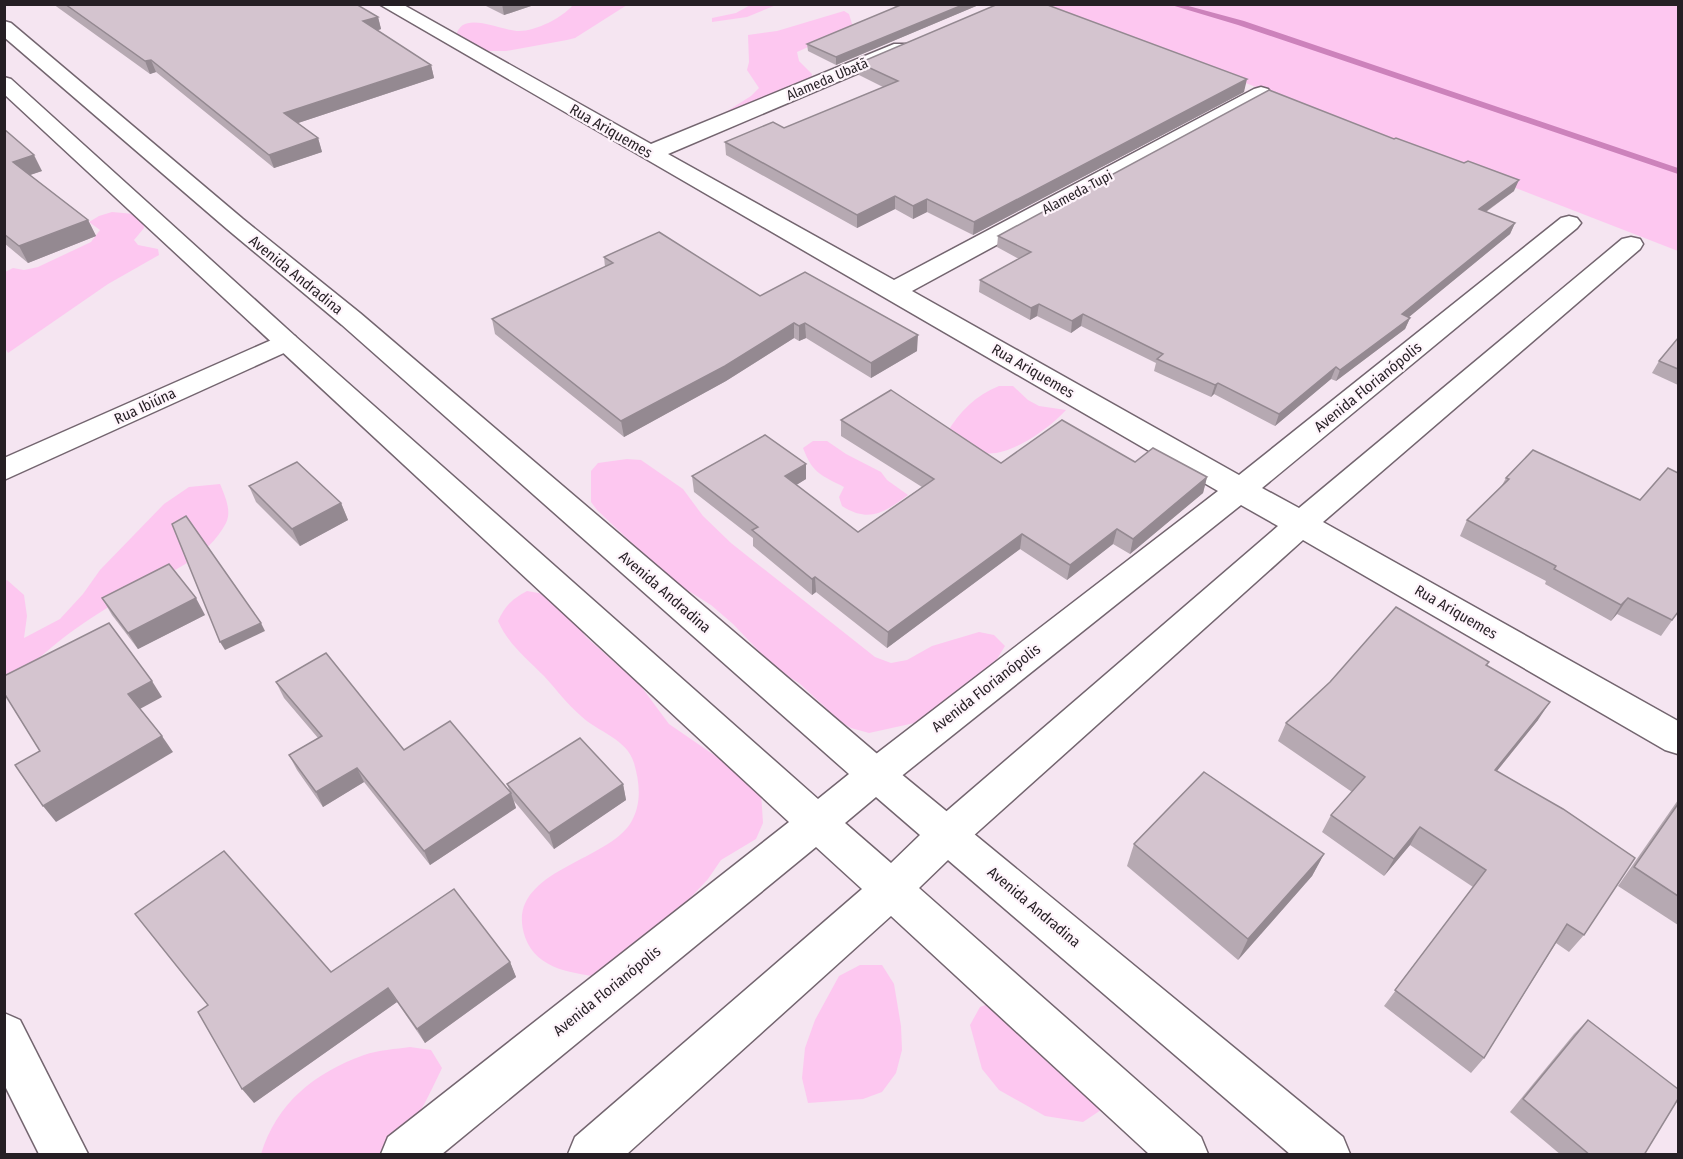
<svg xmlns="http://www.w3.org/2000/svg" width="1683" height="1159" font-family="'Fira Sans Condensed',sans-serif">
	<rect width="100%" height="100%" fill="#f5e5f1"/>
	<g fill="#fdc7f0">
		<path d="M752,4L776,5L747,17L712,22V18L736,13Z"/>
		<path d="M573,5H627L575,38L567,40L506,51H485L456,36C462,9 500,31 519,31C536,31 562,18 573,5Z"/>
		<path d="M1045,5H1678V251Z"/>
		<path d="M844,11L849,14L853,27L797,52L799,61L812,74L811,79L710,122L751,96L759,88L747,70L749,62L748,35L777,31Z"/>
		<path d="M112,212L134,214L143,222L144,228L134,240L138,245L158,249L159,255L108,284L8,353L5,348V272L13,268L24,270L38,267L91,242L100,230L89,222L99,216Z"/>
		<path d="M999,386H1013L1028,400L1039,406L1066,410C1050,428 1005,461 980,452C969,448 958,439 947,433C959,412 976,395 999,386Z"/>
		<path d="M813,441H827L846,454L881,472L887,480L908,495C884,513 869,523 842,506L839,497L844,487C821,475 813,474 803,448Z"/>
		<path d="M627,459L641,460L683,489L703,516L731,543L875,657L891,663L907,660L932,646L979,632L994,635L1005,646L991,669L928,720L869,733L851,728L835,719L825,707L799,683L776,669L733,624L711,605L671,580L597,510L591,502V471L598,463Z"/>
		<path d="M220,484C225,496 232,511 226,523C208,558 165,575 132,593C110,606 87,620 67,635C46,651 28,669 5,682L4,581L7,580L24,595L27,616L24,638L60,619L83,594L100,570L164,504L189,487Z"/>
		<path d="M527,591L544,594L568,613L586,637L640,685L669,724L749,779L761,792L763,823L756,839L721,860L708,879L666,924L605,978C575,973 537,971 525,937C503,872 604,863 630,824C642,805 640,784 634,763C627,739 598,732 581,716C567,704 556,689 544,676C527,659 508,644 498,621C505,606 512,599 527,591Z"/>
		<path d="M860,965H882L894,984L901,1026L902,1050L896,1073L882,1092L863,1099L808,1103L802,1078L805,1048L815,1020L839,976Z"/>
		<path d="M1002,999L1092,1086L1101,1110L1083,1122L1045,1116L999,1090L982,1069L970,1025L980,1007Z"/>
		<path d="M410,1047L431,1050L442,1068C425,1104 415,1125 388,1154H261C277,1103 314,1073 364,1055C378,1050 396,1049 410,1047Z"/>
	</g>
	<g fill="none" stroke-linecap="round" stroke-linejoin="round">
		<path fill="#cc82bb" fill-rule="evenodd" d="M1168,4H1181L1244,21L1678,168V174L1238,25Z"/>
		<g stroke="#73656f" stroke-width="3">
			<g id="street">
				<path d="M379,4H402L651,144L894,44H908L911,48L908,52L668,154L894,280L1254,89L1261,87L1268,89L1271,93L1268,97L912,291L1239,475L1561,218L1569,216L1577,218L1581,223L1577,228L1262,488L1299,508L1622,239L1631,237L1640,239L1643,244L1640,249L1323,522L1678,721V754L1665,750L1303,540L962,846L948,851L934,846L928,834L934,822L1278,526L1241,505L889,786L876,791L863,786L857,775L863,764L1218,491Z"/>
				<path d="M285,334L295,336L298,342L295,348L4,480V458Z"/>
				<path d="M4,1013L20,1020L88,1154H39L4,1084Z"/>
			</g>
		</g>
		<g stroke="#73656f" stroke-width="3">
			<path id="secondary" d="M4,21L11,23L243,219L360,313L889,764L1343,1137L1350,1154H1290L948,860L919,888L1201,1137L1208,1154H1149L891,916L627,1154H568L575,1137L862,889L816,847L442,1154H381L388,1137L789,822L4,94V77L11,79L295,336L818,799L849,774L342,325L227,229L4,37ZM876,797L920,835L891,863L845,823Z"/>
		</g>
		<use href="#street" fill="#fff" fill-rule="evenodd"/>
		<use href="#secondary" fill="#fff" fill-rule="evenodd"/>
	</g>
	<g fill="#b6a9b2">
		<path d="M53,4H356L378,17L381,29L377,31L431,65L434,78L298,123L318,138L322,152L274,168L156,72L150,74Z"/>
		<path d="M482,4H537L504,15Z"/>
		<path d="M889,4H981L836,65L808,51L807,44L896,7Z"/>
		<path d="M859,63L1244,92L973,235L927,212L913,219L895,209L857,228L726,155L725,142L784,128L883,87L859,75Z"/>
		<path d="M4,129L42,171L30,175L88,220L96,236L28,263L4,243Z"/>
		<path d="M1514,191L1486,212L1515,223L1510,234L1409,317L1410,318L1405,329L1336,381L1331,379L1275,426L1214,394L1211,397L1154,371L1156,363L1081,326L1071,333L1037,316L1030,320L979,292L980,280L1019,259L997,247L998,236Z"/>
		<path d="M604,257L760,296L917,351L871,378L806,338L799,341L794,338L726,381L624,437L495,334L492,319L605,267Z"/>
		<path d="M1678,338V385L1652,373L1659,361Z"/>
		<path d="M841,420L1001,463L1135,462L1207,477L1203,493L1130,554L1113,544L1067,580L1020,549L887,648L816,592L812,595L753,546V538L694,492L692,476L806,464V479L796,485L858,532L922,487L841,436Z"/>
		<path d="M1533,450L1678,612L1661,636L1617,614L1611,621L1545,584L1546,581L1460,536L1467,520L1501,487L1506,478Z"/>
		<path d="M249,486L341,503L348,520L300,546L256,502Z"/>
		<path d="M102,598L205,615L138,649L112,615Z"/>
		<path d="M1489,662L1487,666L1538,720L1497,771L1584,935L1569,952L1556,943L1484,1058L1471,1073L1384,1006L1473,887L1410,845L1384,876L1322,832L1331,815L1352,792L1278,741L1286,723Z"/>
		<path d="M276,682L404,750L510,792L507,784H623L626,800L554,849L514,801L516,808L430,865L364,782L323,807L297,770L289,755L318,738L284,698Z"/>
		<path d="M1678,800V925L1618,886Z"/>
		<path d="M1134,844L1324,854L1312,876L1238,960L1127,866Z"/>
		<path d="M510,962L516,977L425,1043L397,1002L254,1103L331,972Z"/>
		<path d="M1588,1020L1644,1155H1561L1510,1112L1574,1034Z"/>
	</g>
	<g fill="#948991">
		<path d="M502,4H537L504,15Z"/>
		<path d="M965,4H981L836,65V57Z"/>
		<path d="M378,17L381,29L366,34L363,21Z"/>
		<path d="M151,60L156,72L150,74L145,61Z"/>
		<path d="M431,65L434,78L289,126L284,113Z"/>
		<path d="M1247,79L1244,92L973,235L974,222Z"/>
		<path d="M318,138L322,152L274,168L269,155Z"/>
		<path d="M34,155L42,171L21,178L13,162Z"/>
		<path d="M1519,180L1514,191L1474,220L1479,209Z"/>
		<path d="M895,196V209L857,228V215Z"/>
		<path d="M927,199V212L913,219V206Z"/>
		<path d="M88,220L96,236L28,263L19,246Z"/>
		<path d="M1515,223L1510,234L1398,326L1402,314Z"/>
		<path d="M1039,304L1037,316L1030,320L1031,308Z"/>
		<path d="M1083,314L1081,326L1071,333L1072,321Z"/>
		<path d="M1410,318L1405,329L1336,381L1340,370Z"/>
		<path d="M794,323V338L726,381L624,437L621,421Z"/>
		<path d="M805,323L806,338L799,341V326Z"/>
		<path d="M918,335L917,351L871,378V363Z"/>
		<path d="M1336,367L1331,379L1275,426L1279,414Z"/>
		<path d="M1218,383L1214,394L1211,397L1215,385Z"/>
		<path d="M806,464V479L785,492V476Z"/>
		<path d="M1207,477L1203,493L1130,554L1133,539Z"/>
		<path d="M341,503L348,520L300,546L292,529Z"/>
		<path d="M1117,529L1113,544L1067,580L1070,565Z"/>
		<path d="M1022,534L1020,549L887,648L888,632Z"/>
		<path d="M815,577L816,592L812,595V579Z"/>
		<path d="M196,598L205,615L138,649L128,633Z"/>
		<path d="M1628,598L1617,614L1611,621L1621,605Z"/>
		<path d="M261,623L265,631L225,650L220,642Z"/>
		<path d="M152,681L162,697L138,710L128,694Z"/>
		<path d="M1550,702L1538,720L1483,788L1495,770Z"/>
		<path d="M162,736L173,752L56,822L43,806Z"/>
		<path d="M357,768L364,782L323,807L316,792Z"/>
		<path d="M623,784L626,800L554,849L549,833Z"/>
		<path d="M511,793L516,808L430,865L424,851Z"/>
		<path d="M1420,827L1410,845L1384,876L1394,859Z"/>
		<path d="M1324,854L1312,876L1238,960L1248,939Z"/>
		<path d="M510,962L516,977L425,1043L417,1029Z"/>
		<path d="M388,988L397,1002L254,1103L242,1089Z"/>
	</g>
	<g fill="#d4c4cf" stroke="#948991" stroke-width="1.5">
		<path d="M65,4H356L378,17L363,21L431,65L284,113L318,138L269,155L151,60L145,61Z"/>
		<path d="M903,4H965L836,57L807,44Z"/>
		<path d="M998,4H1045L1247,79L974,222L927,199L913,206L895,196L857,215L725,142L773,122L784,128L898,81L859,63Z"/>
		<path d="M1269,90L1394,139L1396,138L1464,163L1468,161L1519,180L1479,209L1515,223L1402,314L1410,318L1340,370L1336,367L1279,414L1218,383L1215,385L1157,359L1163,354L1083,314L1072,321L1039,304L1031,308L980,280L1031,252L998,236Z"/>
		<path d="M4,129L34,155L13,162L88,220L19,246L4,234Z"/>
		<path d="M659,232L760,296L805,272L918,335L871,363L805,323L799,326L794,323L725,366L621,421L492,319L613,263L604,257Z"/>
		<path d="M1678,338V369L1659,361Z"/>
		<path d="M891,390L1001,463L1062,420L1135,462L1153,448L1207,477L1133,539L1117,529L1070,565L1022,534L888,632L815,577L812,579L752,530L758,527L692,476L765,435L806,464L785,476L858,532L934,479L841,420Z"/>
		<path d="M1533,450L1640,500L1668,468L1678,473V612L1672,620L1628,598L1621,605L1554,569L1556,566L1467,520L1509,479L1506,478Z"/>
		<path d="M297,462L341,503L292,529L249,486Z"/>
		<path d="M186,516L261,623L220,642L172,524Z"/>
		<path d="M169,564L196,598L128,633L102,598Z"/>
		<path d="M1396,607L1489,662L1486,665L1550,702L1495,770L1563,809L1635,858L1584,935L1567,924L1484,1058L1395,990L1486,870L1420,827L1394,859L1331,815L1365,777L1286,723L1330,682Z"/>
		<path d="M109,623L152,681L128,694L162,736L43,806L15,765L40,751L4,693V676Z"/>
		<path d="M326,653L404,750L450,721L511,793L424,851L357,768L316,792L289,755L322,736L276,682Z"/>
		<path d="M580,738L623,784L549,833L507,784Z"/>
		<path d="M1204,772L1324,854L1248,939L1134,844Z"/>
		<path d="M1678,804V896L1634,867Z"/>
		<path d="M224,851L331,972L454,889L510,962L417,1029L388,988L242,1089L198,1012L208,1005L135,914Z"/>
		<path d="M1588,1020L1678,1089V1099L1644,1155H1590L1523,1099Z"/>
	</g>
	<g text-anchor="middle" stroke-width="4.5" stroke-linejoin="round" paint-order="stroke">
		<g font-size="14" fill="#251f24" stroke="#fef4fb">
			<text transform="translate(827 79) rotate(-23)" y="5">Alameda Ubatã</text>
			<text transform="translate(1077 192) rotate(-28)" y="5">Alameda Tupi</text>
		</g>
		<g font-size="15" fill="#251f24" stroke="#fef4fb">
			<text transform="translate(611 131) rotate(30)" y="5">Rua Ariquemes</text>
			<text transform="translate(296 275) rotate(39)" y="5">Avenida Andradina</text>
			<text transform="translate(1033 371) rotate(30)" y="5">Rua Ariquemes</text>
			<text transform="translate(1368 387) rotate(-39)" y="5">Avenida Florianópolis</text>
			<text transform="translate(145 406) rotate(-25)" y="5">Rua Ibiúna</text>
			<text transform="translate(665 592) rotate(41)" y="5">Avenida Andradina</text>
			<text transform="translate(1456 612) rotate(30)" y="5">Rua Ariquemes</text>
			<text transform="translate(986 688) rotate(-38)" y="5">Avenida Florianópolis</text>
			<text transform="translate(1034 907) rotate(40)" y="5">Avenida Andradina</text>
			<text transform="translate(607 991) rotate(-39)" y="5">Avenida Florianópolis</text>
		</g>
	</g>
	<rect width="1683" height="1159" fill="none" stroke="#251f24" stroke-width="12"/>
</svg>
